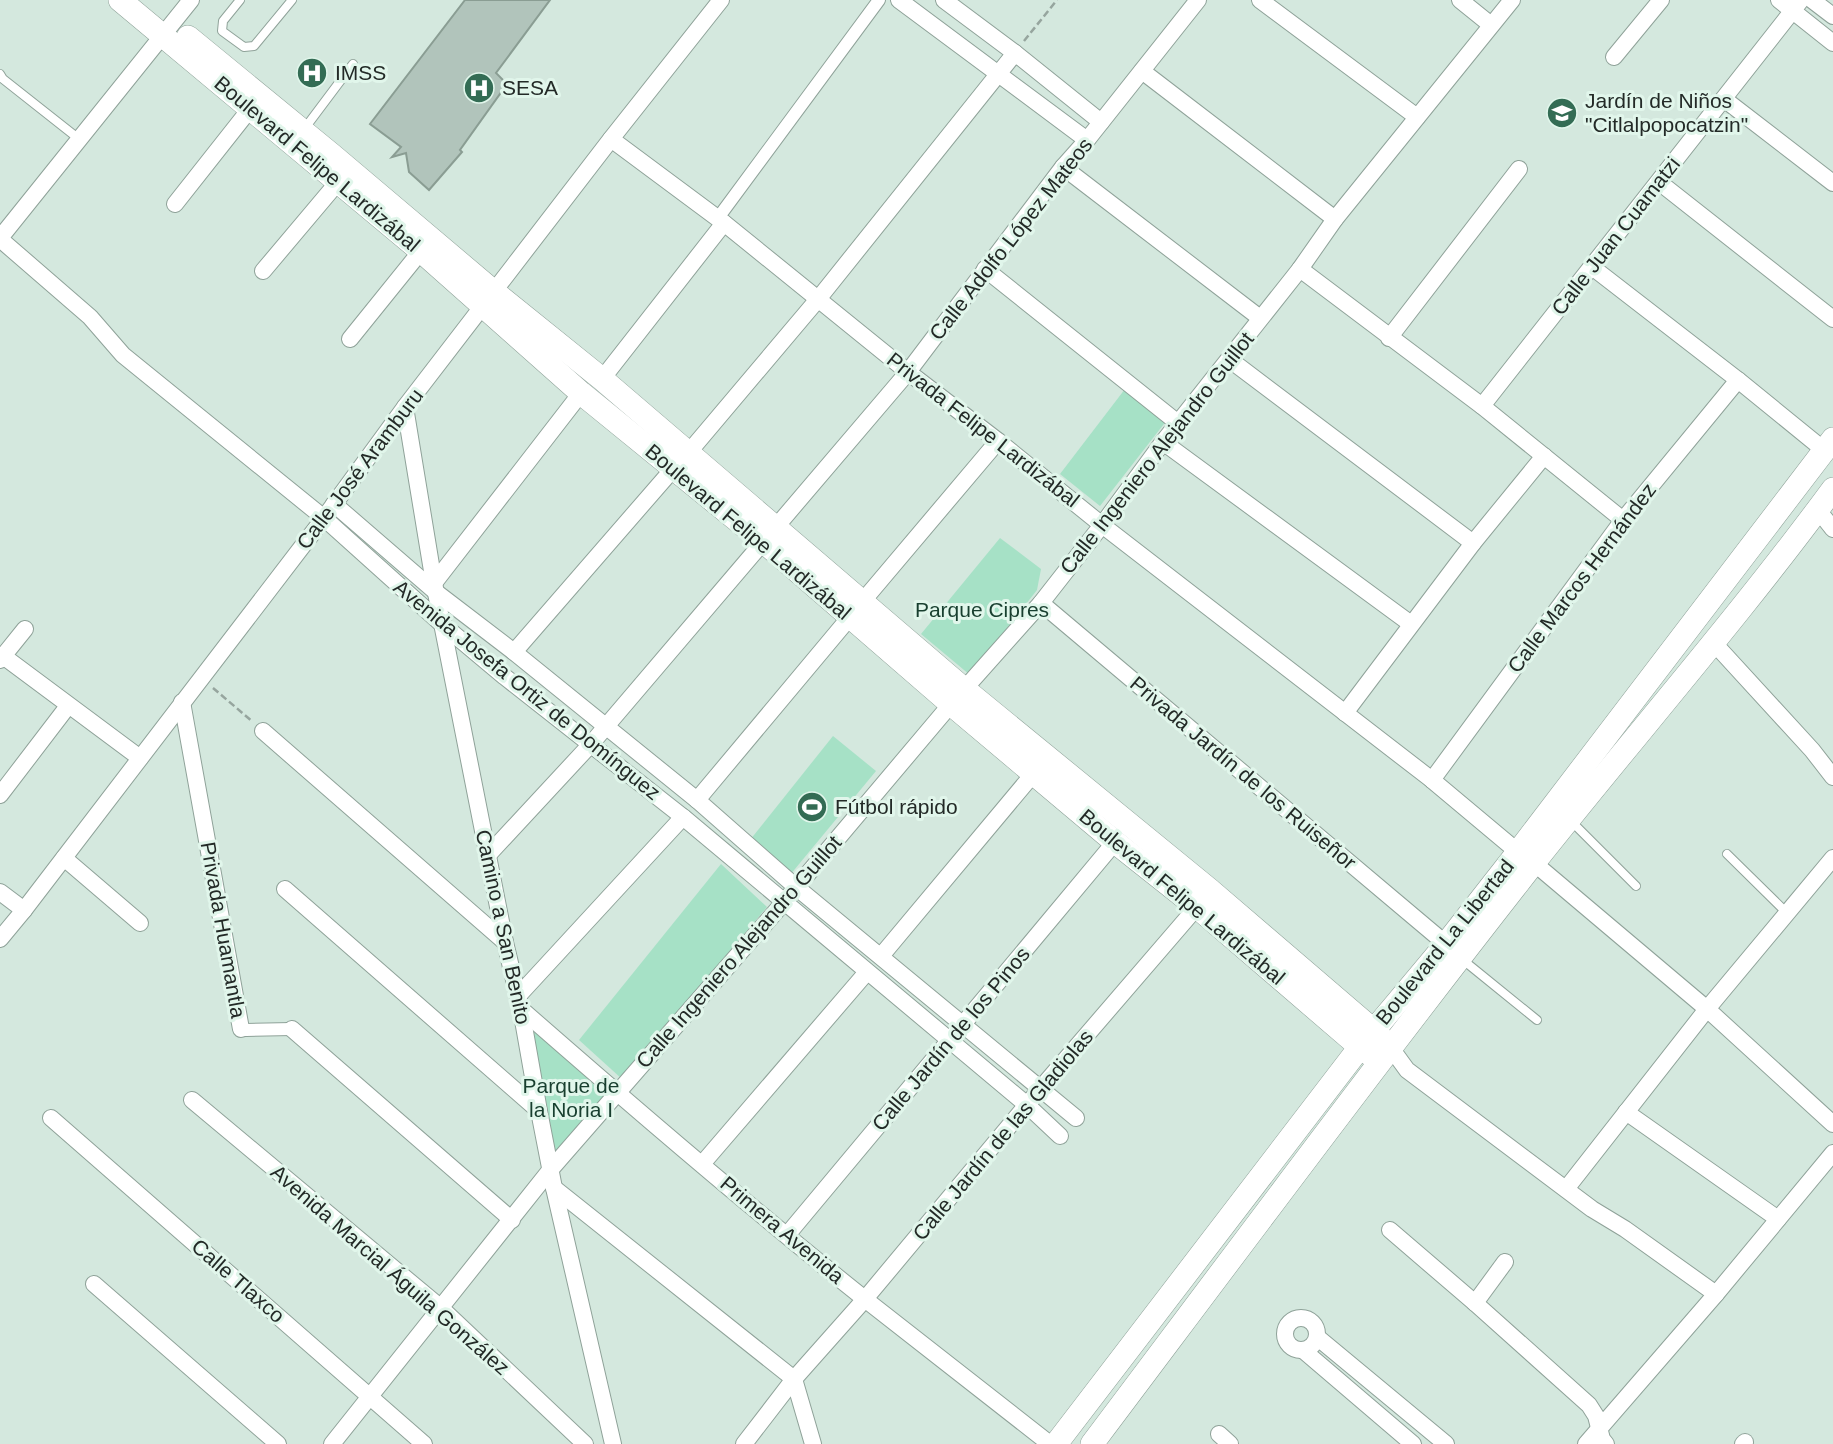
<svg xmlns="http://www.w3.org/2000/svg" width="1833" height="1444" font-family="Helvetica,sans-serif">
	<rect width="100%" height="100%" fill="#d4e8de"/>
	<g fill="#a6e1c6">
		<path d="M1125,389L1167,420L1100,506L1060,474Z"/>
		<path d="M1000,538L1041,569L1037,590L970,675L921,634Z"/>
		<path d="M833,736L876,771L790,875L750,840Z"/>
		<path d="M721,864L767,907L622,1079L579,1040Z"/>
		<path d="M531,1022L605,1096L556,1155Z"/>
	</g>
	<path fill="#b1c4bb" stroke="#8a9d93" stroke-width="2" d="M465,0H550L496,73L507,84L460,150L462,152L429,190L409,172L406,153L392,157L401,147L370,124Z"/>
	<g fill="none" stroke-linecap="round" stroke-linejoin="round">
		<g stroke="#8fa299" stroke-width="10">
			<g id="service">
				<path d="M240,0L223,21L222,31L244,47L254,46L292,0"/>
				<path d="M0,74L3,79L79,139"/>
				<path d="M305,128L353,64"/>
				<path d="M1571,821L1636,886"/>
				<path d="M1727,854L1787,913"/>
				<path d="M1463,960L1537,1020"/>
			</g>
		</g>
		<g stroke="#8fa299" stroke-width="14">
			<g id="pedestrian">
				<path d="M718,218L879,0"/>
				<path d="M241,1029L246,1030L292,1029"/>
			</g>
		</g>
		<g stroke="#8fa299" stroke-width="18">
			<g id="minor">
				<path d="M899,0L1087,140"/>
				<path d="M944,0L1015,53L1101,122"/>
				<path d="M1260,0L1417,117"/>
				<path d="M1460,0L1491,25"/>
				<path d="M1779,0L1833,43"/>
				<path d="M1812,0L1833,16"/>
				<path d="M1614,57L1661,0"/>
				<path d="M1142,71L1335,219"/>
				<path d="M1724,99L1833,183"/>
				<path d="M611,139L724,223L908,372L998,441L1102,525L1432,780L1518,852"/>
				<path d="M1063,167L1260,318"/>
				<path d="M1659,182L1833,319"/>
				<path d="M175,204L250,109"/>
				<path d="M0,238L191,0"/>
				<path d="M0,239L90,317L123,355L324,518L443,625L505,677L683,817L1027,1105L1060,1136"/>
				<path d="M1592,267L1738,380L1824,450"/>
				<path d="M985,269L1178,423"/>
				<path d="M1300,269L1482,406L1623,520"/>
				<path d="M263,271L338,182"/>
				<path d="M1389,338L1519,169"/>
				<path d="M350,339L421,251"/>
				<path d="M1229,359L1473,543"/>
				<path d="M602,379L724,223"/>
				<path d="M1482,406L1801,0"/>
				<path d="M405,407L434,583L505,942L521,1009L539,1111L554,1188L613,1444"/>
				<path d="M1163,442L1411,624"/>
				<path d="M689,452L819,298L1015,53"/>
				<path d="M334,504L437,593L514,652L697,800L796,887L1076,1118"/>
				<path d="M1818,510L1833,529"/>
				<path d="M434,583L581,393"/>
				<path d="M862,602L998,441"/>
				<path d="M1041,603L1446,944"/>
				<path d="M1713,642L1812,750L1833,777"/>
				<path d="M514,652L673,469"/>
				<path d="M3,656L140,758"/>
				<path d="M0,660L25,629"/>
				<path d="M182,702L241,1029"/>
				<path d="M1345,713L1473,543L1544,456"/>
				<path d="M263,731L505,942"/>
				<path d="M1432,780L1623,520L1738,380"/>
				<path d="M0,795L68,706"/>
				<path d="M697,800L850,617"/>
				<path d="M488,855L591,744L908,372L1063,167L1087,140L1198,0"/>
				<path d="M64,858L140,923"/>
				<path d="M1534,863L1707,1009L1833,1124"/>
				<path d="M285,889L539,1111"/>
				<path d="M0,892L24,910"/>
				<path d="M0,939L24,910L324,518L405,407L611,139L721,0"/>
				<path d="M881,956L1034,773"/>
				<path d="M518,996L683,817"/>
				<path d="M521,1009C634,1108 748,1206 866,1300C927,1348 988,1396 1050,1444"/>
				<path d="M292,1029L512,1220"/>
				<path d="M1391,1048L1407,1070L1592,1209L1625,1229L1716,1294"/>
				<path d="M192,1100L441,1308L585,1444"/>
				<path d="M1626,1112L1778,1219"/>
				<path d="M51,1118L424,1444"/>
				<path d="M702,1164L867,972"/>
				<path d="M554,1188L794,1379L813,1444"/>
				<path d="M1566,1189L1707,1009L1833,858"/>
				<path d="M1390,1230L1475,1303L1589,1405L1596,1416L1602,1439L1606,1444"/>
				<path d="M787,1235L1115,842"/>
				<path d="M94,1284L278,1444"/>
				<path d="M1475,1303L1505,1262"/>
				<circle cx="1301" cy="1334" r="16"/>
				<path d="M1317,1337L1446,1444"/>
				<path d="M1304,1351L1413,1444"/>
				<path d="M1219,1434L1230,1444"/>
				<path d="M332,1444L551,1169L784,902L951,704L1041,603L1102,525L1163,442L1300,269L1335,219L1512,0"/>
				<path d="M744,1444L794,1379L865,1299L1041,1088L1202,901"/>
				<path d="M1586,1444L1716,1294L1833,1153"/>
				<path d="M1743,1444L1745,1442"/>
			</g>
		</g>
		<g stroke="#8fa299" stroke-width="24">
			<g id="secondary">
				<path d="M120,0L421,251L581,393L764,542L951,704L1115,842L1197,907L1360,1047L1379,1061"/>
				<path d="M188,37L332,155L494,292L602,379L964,689L1211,891L1373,1030L1391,1048"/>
				<path d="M1056,1444L1360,1047L1446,944L1518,852L1833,439"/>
				<path d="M1092,1444C1238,1250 1383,1055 1533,864C1632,739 1738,618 1833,489"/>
			</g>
		</g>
		<g stroke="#96a59e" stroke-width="2.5" stroke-dasharray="7 3.5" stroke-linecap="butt">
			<path d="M1024,41L1057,0"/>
			<path d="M213,688L253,722"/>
		</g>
		<use href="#service" stroke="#fff" stroke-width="8"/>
		<use href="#pedestrian" stroke="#fff" stroke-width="12"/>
		<use href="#minor" stroke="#fff" stroke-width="16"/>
		<use href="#secondary" stroke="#fff" stroke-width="23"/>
	</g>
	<defs>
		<g id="hospital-disc" transform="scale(1.575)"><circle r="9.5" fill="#336c54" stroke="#e1f6eb"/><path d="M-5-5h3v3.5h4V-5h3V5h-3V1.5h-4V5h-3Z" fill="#fff"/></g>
		<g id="school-disc" transform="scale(1.575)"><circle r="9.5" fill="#336c54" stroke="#e1f6eb"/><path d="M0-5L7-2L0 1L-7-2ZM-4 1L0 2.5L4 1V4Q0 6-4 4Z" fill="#fff"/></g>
		<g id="stadium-disc" transform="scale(1.575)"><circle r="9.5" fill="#336c54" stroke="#e1f6eb"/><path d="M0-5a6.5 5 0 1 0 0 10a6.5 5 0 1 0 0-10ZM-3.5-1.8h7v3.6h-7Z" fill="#fff"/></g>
	</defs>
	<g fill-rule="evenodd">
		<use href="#hospital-disc" x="312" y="73"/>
		<use href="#hospital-disc" x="479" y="88"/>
		<use href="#school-disc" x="1562" y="113"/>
		<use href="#stadium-disc" x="812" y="807"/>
	</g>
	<g text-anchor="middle" stroke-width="6" stroke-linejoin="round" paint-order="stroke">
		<g font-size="21" fill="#232a27" stroke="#e1f6eb" text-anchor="start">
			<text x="335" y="80">IMSS</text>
			<text x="502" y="95">SESA</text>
			<text x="1585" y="108">Jardín de Niños<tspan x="1585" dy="24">"Citlalpopocatzin"</tspan></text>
			<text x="835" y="814">Fútbol rápido</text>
		</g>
		<g font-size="21" fill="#232a27" stroke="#e1f6eb">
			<text transform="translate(317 164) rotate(40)" y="7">Boulevard Felipe Lardizábal</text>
			<text transform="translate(1616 236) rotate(-52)" y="7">Calle Juan Cuamatzi</text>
			<text transform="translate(1011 239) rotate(-52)" y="7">Calle Adolfo López Mateos</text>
			<text transform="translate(983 430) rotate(38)" y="7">Privada Felipe Lardizábal</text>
			<text transform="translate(1157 453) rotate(-52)" y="7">Calle Ingeniero Alejandro Guillot</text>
			<text transform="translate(360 469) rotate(-53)" y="7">Calle José Aramburu</text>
			<text transform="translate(748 532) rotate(40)" y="7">Boulevard Felipe Lardizábal</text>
			<text transform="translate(1582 578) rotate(-53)" y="7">Calle Marcos Hernández</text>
			<text transform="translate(527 690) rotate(39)" y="7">Avenida Josefa Ortiz de Domínguez</text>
			<text transform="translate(1243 773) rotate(40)" y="7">Privada Jardín de los Ruiseñor</text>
			<text transform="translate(1182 897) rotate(40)" y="7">Boulevard Felipe Lardizábal</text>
			<text transform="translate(503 927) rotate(78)" y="7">Camino a San Benito</text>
			<text transform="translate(223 930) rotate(80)" y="7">Privada Huamantla</text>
			<text transform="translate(1445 942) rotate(-51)" y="7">Boulevard La Libertad</text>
			<text transform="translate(739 952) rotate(-49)" y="7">Calle Ingeniero Alejandro Guillot</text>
			<text transform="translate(951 1039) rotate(-50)" y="7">Calle Jardín de los Pinos</text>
			<text transform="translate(1003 1135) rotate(-50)" y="7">Calle Jardín de las Gladiolas</text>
			<text transform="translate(782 1230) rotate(40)" y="7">Primera Avenida</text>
			<text transform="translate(390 1270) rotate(41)" y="7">Avenida Marcial Águila González</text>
			<text transform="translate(238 1281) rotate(41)" y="7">Calle Tlaxco</text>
		</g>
		<g font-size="21" fill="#183f2f" stroke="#e1f6eb">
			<text x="982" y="617">Parque Cipres</text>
			<text x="571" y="1093">Parque de<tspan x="571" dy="24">la Noria I</tspan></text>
		</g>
	</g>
</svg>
